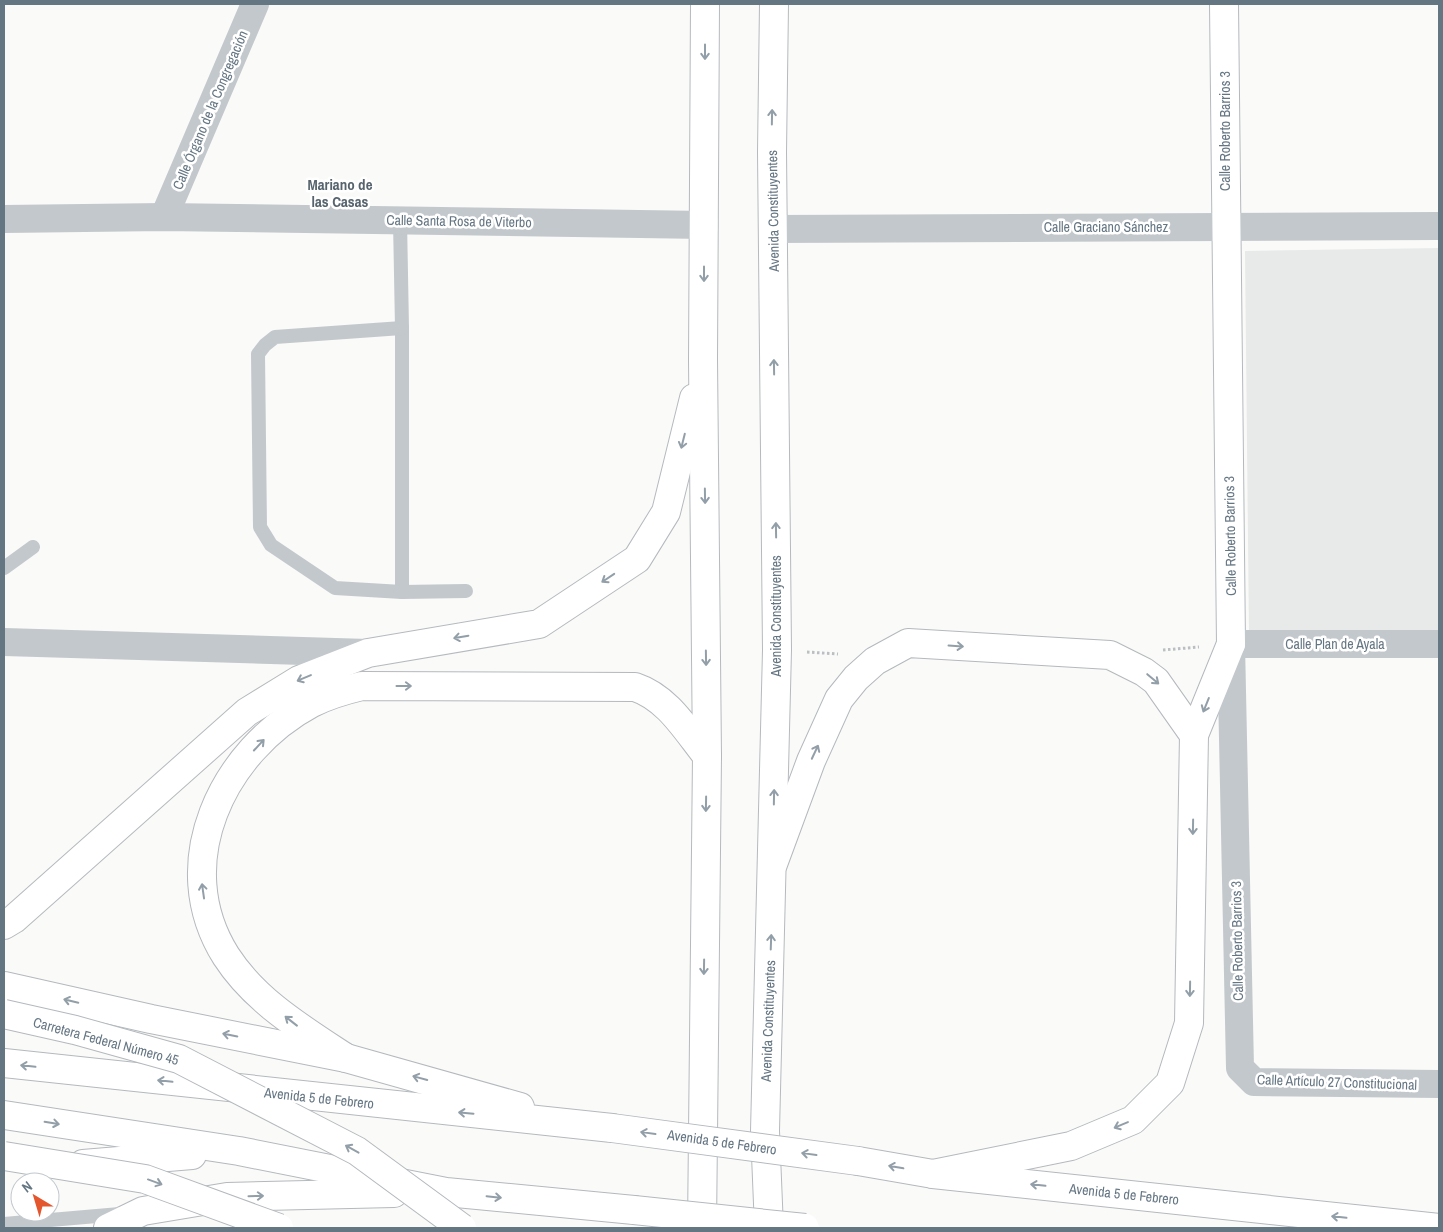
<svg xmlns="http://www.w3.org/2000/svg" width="1443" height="1232" font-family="'Archivo Narrow',sans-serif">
	<rect width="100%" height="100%" fill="#fafaf8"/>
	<path fill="#e8e9e9" d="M1439,248V633L1249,636L1245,251Z"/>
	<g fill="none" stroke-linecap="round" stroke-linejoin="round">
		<g stroke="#b3babf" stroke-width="30">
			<path id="secondary" d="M1224,4L1231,644"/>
		</g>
		<g stroke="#b5babe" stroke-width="30">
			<g id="primary">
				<path d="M4,925L14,919L247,712L299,680L368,653L539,624L637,559L666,512L694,398"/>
				<path d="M702,1228L707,756L703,360L705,4"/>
				<path d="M769,1228L765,1131L777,650L772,152L774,4"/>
			</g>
		</g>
		<g stroke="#b4b9bd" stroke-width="30">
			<g id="highway">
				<path d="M1194,735L1231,644"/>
				<path d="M773,864L811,761L839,699L856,678L875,661L908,643L1110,655L1144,672L1156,681L1194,735L1189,1023L1170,1083L1133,1120L1071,1146L933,1174"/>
				<path d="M4,986L151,1019L346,1058L520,1107"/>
				<path d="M346,1058C302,1029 255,1001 226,956C168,864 222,751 312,703C328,695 345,690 362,686L635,687C668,698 686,730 707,756"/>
				<path d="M4,1063L612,1128"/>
				<path d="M4,1115L239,1151L446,1192L634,1210"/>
				<path d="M858,1161L933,1174L1439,1228"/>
				<path d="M83,1164L192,1155"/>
				<path d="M108,1228L143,1211L227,1197L394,1193"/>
			</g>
		</g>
		<g stroke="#bbbfc2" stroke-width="3" stroke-dasharray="2.5 2.5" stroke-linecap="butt">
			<path d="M1163,650L1199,647"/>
			<path d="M807,652L838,654"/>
		</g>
		<g stroke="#c3c8cc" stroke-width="14">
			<path d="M400,220L402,328V592"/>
			<path d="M402,328L275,337L265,345L258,354L260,527L271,545L335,588L402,592L466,591"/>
			<path d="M4,568L33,547"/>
			<path d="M4,1224L120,1214"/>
		</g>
		<g stroke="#c3c8cc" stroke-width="28">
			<path d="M164,217L255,4"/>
			<path d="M4,219L164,217L705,225"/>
			<path d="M773,229L1439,226"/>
			<path d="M4,642L368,653"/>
			<path d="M1439,644H1231L1240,1068L1254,1082L1439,1084"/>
		</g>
		<use href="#secondary" stroke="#fff" stroke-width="28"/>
		<use href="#primary" stroke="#fff" stroke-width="28"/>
		<use href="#highway" stroke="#fff" stroke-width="28"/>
		<g stroke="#b4b9bd" stroke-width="30" stroke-linecap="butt">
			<g id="highway-bridge">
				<path d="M4,1014L75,1030L179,1059L357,1151L462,1228"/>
				<path d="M612,1128L858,1161"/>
				<path d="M4,1156L145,1179L279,1228"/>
				<path d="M634,1210L805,1228"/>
			</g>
		</g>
		<use href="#highway-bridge" stroke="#fff" stroke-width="28"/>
	</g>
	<defs><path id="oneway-shaft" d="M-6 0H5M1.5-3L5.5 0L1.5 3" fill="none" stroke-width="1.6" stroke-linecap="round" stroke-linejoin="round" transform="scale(1.25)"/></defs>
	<g stroke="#939fa8">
		<use href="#oneway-shaft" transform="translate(705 52) rotate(90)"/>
		<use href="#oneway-shaft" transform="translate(772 117) rotate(-89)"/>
		<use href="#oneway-shaft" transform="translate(704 274) rotate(90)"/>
		<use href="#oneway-shaft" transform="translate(774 367) rotate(-91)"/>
		<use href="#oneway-shaft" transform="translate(683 441) rotate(104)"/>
		<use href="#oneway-shaft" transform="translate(705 496) rotate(89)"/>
		<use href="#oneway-shaft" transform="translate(776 530) rotate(-91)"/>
		<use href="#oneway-shaft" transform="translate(608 578) rotate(146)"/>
		<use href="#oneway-shaft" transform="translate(461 637) rotate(170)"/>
		<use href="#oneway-shaft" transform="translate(956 646) rotate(4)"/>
		<use href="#oneway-shaft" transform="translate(706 658) rotate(89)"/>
		<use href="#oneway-shaft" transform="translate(304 678) rotate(157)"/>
		<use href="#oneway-shaft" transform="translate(1153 679) rotate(40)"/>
		<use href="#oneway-shaft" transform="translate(404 686)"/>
		<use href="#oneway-shaft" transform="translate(1206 705) rotate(112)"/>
		<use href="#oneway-shaft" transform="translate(259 745) rotate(-47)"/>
		<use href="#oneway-shaft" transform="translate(815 752) rotate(-65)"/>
		<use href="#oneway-shaft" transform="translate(774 797) rotate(-89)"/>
		<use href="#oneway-shaft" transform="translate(706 804) rotate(91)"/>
		<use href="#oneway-shaft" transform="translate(1193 827) rotate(91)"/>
		<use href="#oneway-shaft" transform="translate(203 891) rotate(-98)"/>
		<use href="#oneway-shaft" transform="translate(771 942) rotate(-88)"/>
		<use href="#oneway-shaft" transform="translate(704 967) rotate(91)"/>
		<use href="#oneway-shaft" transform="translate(1190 989) rotate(91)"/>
		<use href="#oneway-shaft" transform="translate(71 1001) rotate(-167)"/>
		<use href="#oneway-shaft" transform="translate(291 1021) rotate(-142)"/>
		<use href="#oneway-shaft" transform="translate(230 1035) rotate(-169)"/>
		<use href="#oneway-shaft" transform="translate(28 1066) rotate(-174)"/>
		<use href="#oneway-shaft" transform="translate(420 1078) rotate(-165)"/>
		<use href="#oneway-shaft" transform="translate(165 1081) rotate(-174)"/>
		<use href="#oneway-shaft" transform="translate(466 1113) rotate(-175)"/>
		<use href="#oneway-shaft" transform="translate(52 1123) rotate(9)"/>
		<use href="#oneway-shaft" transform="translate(1121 1125) rotate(157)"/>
		<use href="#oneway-shaft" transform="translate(648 1133) rotate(-172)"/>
		<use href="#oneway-shaft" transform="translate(352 1149) rotate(-151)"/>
		<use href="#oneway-shaft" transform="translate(809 1154) rotate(-172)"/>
		<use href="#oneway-shaft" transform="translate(896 1167) rotate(-170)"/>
		<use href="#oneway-shaft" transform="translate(155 1182) rotate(20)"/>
		<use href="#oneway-shaft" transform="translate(1038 1185) rotate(-174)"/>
		<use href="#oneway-shaft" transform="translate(256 1196) rotate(-1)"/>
		<use href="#oneway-shaft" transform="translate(494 1197) rotate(6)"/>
		<use href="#oneway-shaft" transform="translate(1339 1217) rotate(-174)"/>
	</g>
	<g text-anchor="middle" stroke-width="5" stroke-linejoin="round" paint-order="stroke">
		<g font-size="14" fill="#657683" stroke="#fff">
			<text transform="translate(210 110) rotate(-67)" y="5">Calle Órgano de la Congregación</text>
			<text transform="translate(1225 131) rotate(-90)" y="5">Calle Roberto Barrios 3</text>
			<text transform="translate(773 211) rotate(-91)" y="5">Avenida Constituyentes</text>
			<text transform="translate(459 221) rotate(1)" y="5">Calle Santa Rosa de Viterbo</text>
			<text x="1106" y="232">Calle Graciano Sánchez</text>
			<text transform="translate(1230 536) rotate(-91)" y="5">Calle Roberto Barrios 3</text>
			<text transform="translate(776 616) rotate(-90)" y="5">Avenida Constituyentes</text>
			<text x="1335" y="649">Calle Plan de Ayala</text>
			<text transform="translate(1237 941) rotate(-91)" y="5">Calle Roberto Barrios 3</text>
			<text transform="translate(768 1021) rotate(-88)" y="5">Avenida Constituyentes</text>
			<text transform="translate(106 1041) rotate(15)" y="5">Carretera Federal Número 45</text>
			<text transform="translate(1337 1082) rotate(2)" y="5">Calle Artículo 27 Constitucional</text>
			<text transform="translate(319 1098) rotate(6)" y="5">Avenida 5 de Febrero</text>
			<text transform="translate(722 1142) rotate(8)" y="5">Avenida 5 de Febrero</text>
			<text transform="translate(1124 1194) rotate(6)" y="5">Avenida 5 de Febrero</text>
		</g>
		<g font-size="15" font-weight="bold" fill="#57646e" stroke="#fff">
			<text x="340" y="190">Mariano de<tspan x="340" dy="17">las Casas</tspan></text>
		</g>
	</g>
	<rect width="1443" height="1232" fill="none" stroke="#657683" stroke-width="10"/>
	<g transform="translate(35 1197) rotate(322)"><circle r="24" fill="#ffffff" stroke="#c1c8cd"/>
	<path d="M0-4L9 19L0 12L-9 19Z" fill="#e4572e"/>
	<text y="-8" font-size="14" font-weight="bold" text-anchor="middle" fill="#657683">N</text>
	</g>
</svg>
